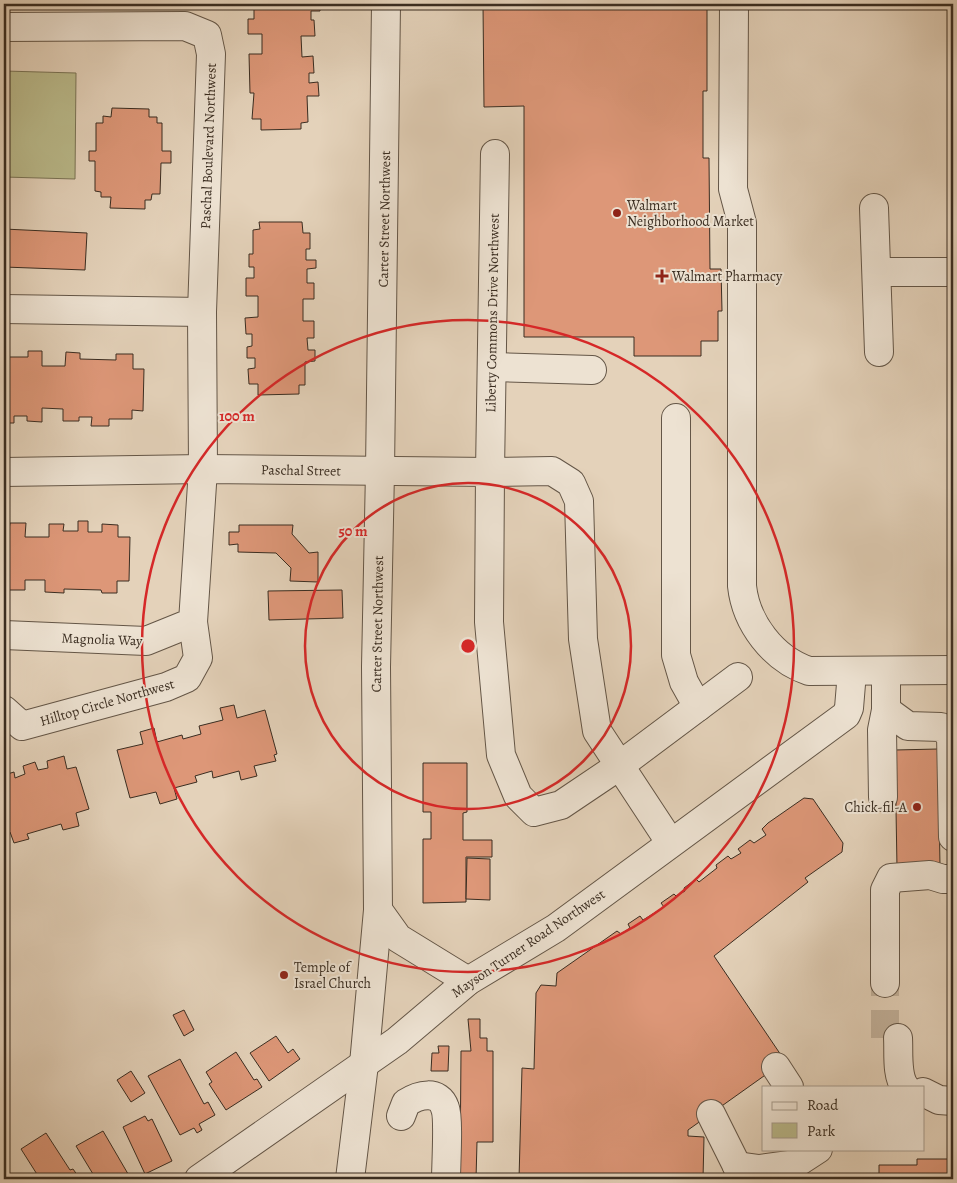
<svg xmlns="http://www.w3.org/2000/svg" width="957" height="1183" font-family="Alegreya,serif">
	<rect width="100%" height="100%" fill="#e4d2ba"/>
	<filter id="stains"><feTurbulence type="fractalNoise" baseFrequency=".004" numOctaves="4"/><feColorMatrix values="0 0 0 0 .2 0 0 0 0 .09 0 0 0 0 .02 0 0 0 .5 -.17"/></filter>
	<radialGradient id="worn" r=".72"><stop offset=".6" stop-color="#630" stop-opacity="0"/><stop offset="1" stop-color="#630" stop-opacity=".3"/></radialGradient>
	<path fill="#baba8b" stroke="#7a7456" d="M4,71L76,73L75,179L4,177Z"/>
	<g fill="#dd9778" stroke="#3a2d21">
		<path d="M254,4H320V11H311V20H314L315,36H301L302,57L313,56L314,73H309V83L318,82L319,96H307L308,122L301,123V129L261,130V119H252L254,93H250L249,54H262V34H248V19H254Z"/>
		<path d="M483,4H707V91H703V158H709L710,269H721L722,311H718V341H701V356H634V337H524V106L484,107Z"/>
		<path d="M112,108L149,109V117H157V123H162V151H171V163H161L160,194H152L151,200H145V209L110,208L111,197H101V192L95,191V161H89V151H96V123H103V116L111,117Z"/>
		<path d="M259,222H302L303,233H310V249H306V260H316V268L307,269V283H314V299H303V321H314V338H307L308,350H315V361L305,362V385H299V394L258,395V384H249L248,369L255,368V358H247V347L252,346V334H246L245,318L258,317V296H246V278H254V267H249V254H253V230L260,229Z"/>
		<path d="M4,229L87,233L85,270L4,267Z"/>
		<path d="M28,351H42V366H65L66,352L80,353V359L116,360V354H133V369H144L143,411L132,410V419H109V426H91L92,417H79V421H63V409L42,408V422L27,421V416H14V423H4V357H28Z"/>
		<path d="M78,521H88V532H102V524L118,525V537H130L129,581H117V593H102L101,590L64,589V593L45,592V580H25V590H4V530H9L10,523H26L25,537H49V524H64L63,531H78Z"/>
		<path d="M239,525H293L292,534L309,553L318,552V582L290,581L291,568L276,553L238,552V544L229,545V532H239Z"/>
		<path d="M342,590L343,618L269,620L268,591Z"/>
		<path d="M234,705L237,718L265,710L277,754L274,755L276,761L254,766L257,776L241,780L239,771L213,778L212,771L195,776L197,782L174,788L177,799L160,804L156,792L130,798L117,750L143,744L140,732L154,728L157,742L182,735L183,739L201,734L199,726L223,720L220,708Z"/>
		<path d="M938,749L940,866L897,868L895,750Z"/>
		<path d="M64,756L67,769L76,767L89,809L76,813L79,826L63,830L61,824L27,834L29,839L14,843L10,832L4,834V775L14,772L15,778L25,774L23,766L35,762L38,770L48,768L47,761Z"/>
		<path d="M423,763H467V812L463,813V840H492V857H466V902L423,903V839H431V812H423Z"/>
		<path d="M804,798L813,799L843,843L842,852L805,878L808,882L714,956L785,1061L688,1130V1136L704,1137L703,1179H519L522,1068L534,1069L536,993L541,985L556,986L557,973L617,931L621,934L630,928L628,924L640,916L643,920L664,907L661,903L674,894L676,896L685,891L684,888L696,879L699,882L717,868L716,865L728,856L731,859L741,853L738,849L750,840L754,843L766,835L762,829L768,823Z"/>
		<path d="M467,858L490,859V900L466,899Z"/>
		<path d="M184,1010L194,1030L184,1036L173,1015Z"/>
		<path d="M468,1019H480V1038H487V1051H493V1142H477L476,1179H460L461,1051H471Z"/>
		<path d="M276,1036L288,1053L293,1049L300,1059L269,1081L250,1053Z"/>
		<path d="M438,1046H449L448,1071H431L432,1053H439Z"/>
		<path d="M236,1052L254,1080L257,1079L262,1087L226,1110L209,1084L212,1082L206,1072Z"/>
		<path d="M180,1059L204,1104L208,1102L215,1115L199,1124L202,1130L197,1133L194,1128L180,1135L148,1076Z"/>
		<path d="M131,1071L145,1093L131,1102L117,1080Z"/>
		<path d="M145,1116L148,1121L152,1119L172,1161L145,1174L123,1127Z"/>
		<path d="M103,1131L131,1179H96L76,1146Z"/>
		<path d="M46,1133L70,1170L73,1169L80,1179H40L21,1149Z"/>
		<path d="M917,1159H953V1179H879V1165H917Z"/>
	</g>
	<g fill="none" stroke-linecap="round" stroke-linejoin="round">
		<path stroke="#c2b19b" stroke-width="28" stroke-dasharray="28 14" stroke-linecap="butt" d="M885,1038V983"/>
		<g stroke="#645647" stroke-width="30">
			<g id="minor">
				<path d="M734,4L733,189L742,223V586C746,623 773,659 809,671L953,670"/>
				<path d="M4,27L185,26L207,35L211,54L202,312L203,469L193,622L146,641L4,635"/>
				<path d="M495,154L490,472L552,471L571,483L579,501L583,639L597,731L670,842"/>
				<path d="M874,208L879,352"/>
				<path d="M878,272H953"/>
				<path d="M4,309L202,312"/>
				<path d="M492,367L592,370"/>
				<path d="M676,418V655L684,682L698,707"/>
				<path d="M4,472L203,469L490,472L489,622L501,755L518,796L534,812L561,805L619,766L738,677"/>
				<path d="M886,671V710L908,726L941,727L951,735L953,837"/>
				<path d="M4,710L22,726L166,687L187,678L198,658L193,622"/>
				<path d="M883,797L882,730L886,710"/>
				<path d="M378,910L398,938L468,981"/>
				<path d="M885,983V890L891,878L930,875L943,879H953"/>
				<path d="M898,1038C899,1052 896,1075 905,1087"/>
				<path d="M776,1067L789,1087"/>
				<path d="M923,1092L939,1100L953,1101"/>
				<path d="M711,1114L737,1166"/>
				<path d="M401,1116L406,1103C418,1095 439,1089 445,1108C449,1118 446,1166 446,1179"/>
				<path d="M737,1166L759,1169L795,1164L818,1149"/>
				<path d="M199,1179L397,1041L468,981L556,928L846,715L849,708L852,672"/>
				<path d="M350,1179L364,1064L378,910L376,667L380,471L386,4"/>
			</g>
		</g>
		<use href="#minor" stroke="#ede2d2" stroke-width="28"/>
	</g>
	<g fill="none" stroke="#d62828" stroke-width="2.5">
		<circle cx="468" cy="646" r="163"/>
		<circle cx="468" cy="646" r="326"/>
	</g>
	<g fill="#8f2418" stroke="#ede2d2" stroke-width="2">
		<circle cx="617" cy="213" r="5"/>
		<path d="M659.5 268.5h5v5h5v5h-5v5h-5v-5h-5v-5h5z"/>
		<circle cx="917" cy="807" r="5"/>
		<circle cx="284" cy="975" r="5"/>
	</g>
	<g text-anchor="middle" stroke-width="4" stroke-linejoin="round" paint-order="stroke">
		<g font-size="14" fill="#3a2d21" stroke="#ede2d2">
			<text transform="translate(208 146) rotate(-88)" y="5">Paschal Boulevard Northwest</text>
			<text transform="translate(384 219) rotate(-89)" y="5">Carter Street Northwest</text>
			<text transform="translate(492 313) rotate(-89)" y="5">Liberty Commons Drive Northwest</text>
			<text transform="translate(301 470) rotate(1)" y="5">Paschal Street</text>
			<text transform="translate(377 624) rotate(-89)" y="5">Carter Street Northwest</text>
			<text transform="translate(102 639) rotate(2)" y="5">Magnolia Way</text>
			<text transform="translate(107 702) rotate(-16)" y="5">Hilltop Circle Northwest</text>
			<text transform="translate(528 943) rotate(-34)" y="5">Mayson Turner Road Northwest</text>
		</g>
		<g font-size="14" fill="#3a2d21" stroke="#ede2d2" text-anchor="start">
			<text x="627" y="210">Walmart<tspan x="627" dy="16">Neighborhood Market</tspan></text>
			<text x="672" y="281">Walmart Pharmacy</text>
			<text x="907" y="812" text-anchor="end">Chick-fil-A</text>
			<text x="294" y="972">Temple of<tspan x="294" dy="16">Israel Church</tspan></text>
		</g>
	</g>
	<circle cx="468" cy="646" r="8" fill="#d62828" stroke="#ede2d2" stroke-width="2.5"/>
	<g font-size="15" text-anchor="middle" font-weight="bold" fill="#d62828" stroke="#ede2d2" stroke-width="4" stroke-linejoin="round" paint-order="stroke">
		<text x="237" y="421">100 m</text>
		<text x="353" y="536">50 m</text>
	</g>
	<rect width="957" height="1183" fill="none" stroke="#e4d2ba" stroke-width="20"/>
	<rect x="5" y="5" width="947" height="1173" fill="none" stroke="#3a2d21" stroke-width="2.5"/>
	<rect x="10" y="10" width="937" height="1163" fill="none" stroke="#3a2d21"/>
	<rect x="762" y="1086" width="162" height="65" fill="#ede2d2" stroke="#a59a8b"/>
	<rect x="772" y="1102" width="25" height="8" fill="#ede2d2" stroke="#a59a8b"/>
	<text x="807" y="1110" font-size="15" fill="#3a2d21">Road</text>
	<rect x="772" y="1123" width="25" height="15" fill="#baba8b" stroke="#a59a8b"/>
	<text x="807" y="1136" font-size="15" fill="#3a2d21">Park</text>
	<rect width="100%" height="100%" filter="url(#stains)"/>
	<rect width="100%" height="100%" fill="url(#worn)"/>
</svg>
